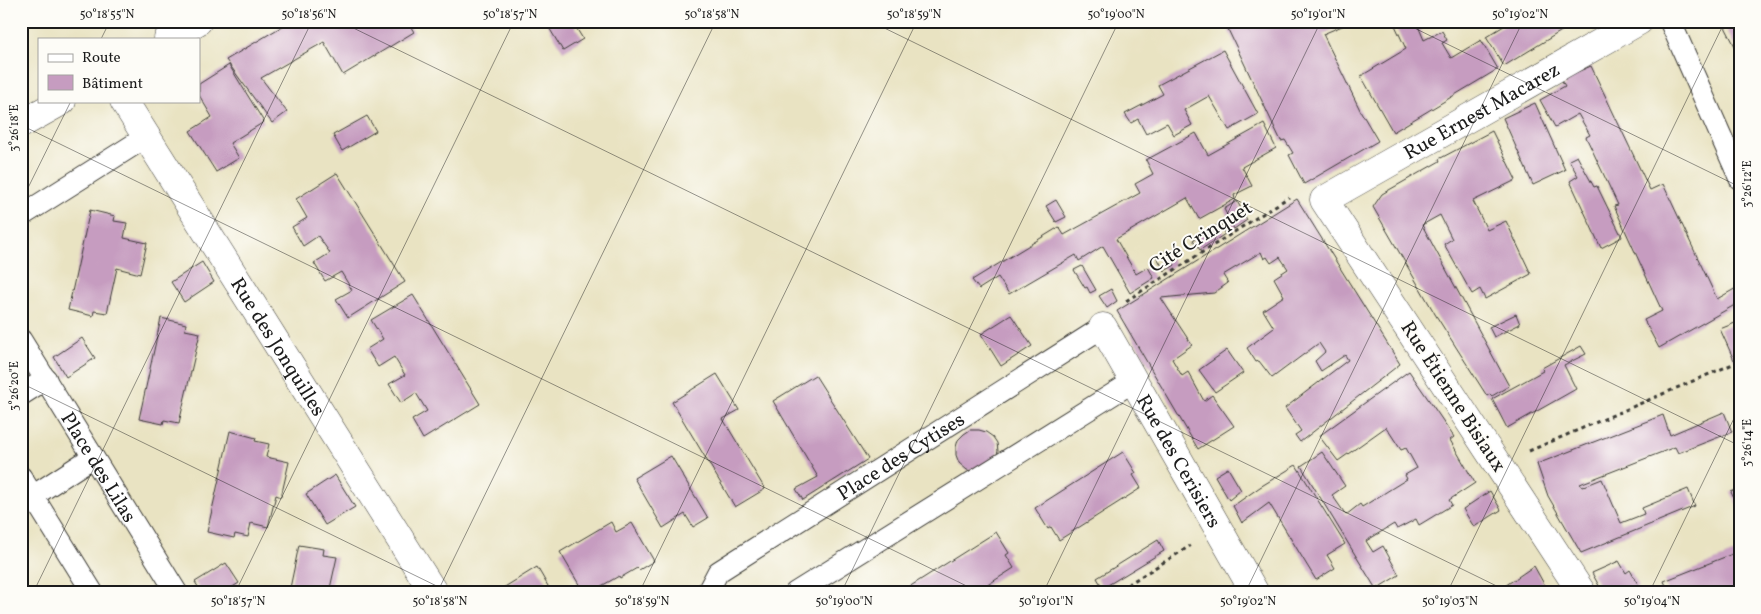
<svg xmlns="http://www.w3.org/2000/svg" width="1761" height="614" font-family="Vollkorn,serif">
	<rect width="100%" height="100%" fill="#fdfcf7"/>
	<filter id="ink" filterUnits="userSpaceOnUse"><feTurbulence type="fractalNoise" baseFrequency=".02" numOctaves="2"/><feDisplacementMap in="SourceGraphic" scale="10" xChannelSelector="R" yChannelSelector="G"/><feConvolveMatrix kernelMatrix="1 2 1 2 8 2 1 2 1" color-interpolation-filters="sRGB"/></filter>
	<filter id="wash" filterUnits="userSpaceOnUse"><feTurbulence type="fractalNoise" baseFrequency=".0096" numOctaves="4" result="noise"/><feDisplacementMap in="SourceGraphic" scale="20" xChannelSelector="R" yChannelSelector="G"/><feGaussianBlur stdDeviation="1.12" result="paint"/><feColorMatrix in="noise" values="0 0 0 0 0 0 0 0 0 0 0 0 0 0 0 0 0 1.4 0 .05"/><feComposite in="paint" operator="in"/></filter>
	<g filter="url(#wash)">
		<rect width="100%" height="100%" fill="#e9e3c2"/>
		<g id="blocks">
			<g fill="#c69cc0">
				<path d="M291,21H311L312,23L316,21H407L414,32L343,75L324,42L261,78L287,112L272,123L226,60Z"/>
				<path d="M545,21H582L575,26L583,39L563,51Z"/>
				<path d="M1224,21H1354L1323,34L1361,112L1378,141L1304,184L1289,155L1293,153L1285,140L1281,141Z"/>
				<path d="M1393,21H1416L1424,40L1442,31L1447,40L1442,43L1451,58L1481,40L1498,69L1393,132L1361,76L1406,49Z"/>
				<path d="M1512,21H1565L1568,27L1504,66L1486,37Z"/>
				<path d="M1722,21H1740V56Z"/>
				<path d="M1223,50L1258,114L1229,130L1209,96L1184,110L1192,125L1174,135L1167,123L1146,134L1138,119L1131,123L1125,114L1163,94L1158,85Z"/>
				<path d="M229,65L264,122L230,143L239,158L216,172L190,131L212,117L199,95V84Z"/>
				<path d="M1591,66L1650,190L1663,184L1717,299L1738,287L1740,289V302L1659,348L1644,320L1662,311L1614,206L1618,205L1586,137L1590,135L1578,114L1555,127L1540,100L1565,86L1561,79Z"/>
				<path d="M1535,103L1565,170L1533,185L1503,118Z"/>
				<path d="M367,116L376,131L342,151L333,135Z"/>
				<path d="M1264,124L1276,148L1242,167L1252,186L1234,195L1235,199L1199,219L1187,198L1116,239L1136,274L1148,267L1154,278L1130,293L1103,246L1079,261L1076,255L1009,294L998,277L979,289L972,280L1059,227L1064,235L1140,193L1135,184L1153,174L1146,160L1196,133L1208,155Z"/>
				<path d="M1492,131L1516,180L1473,201L1487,230L1506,221L1531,274L1485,299L1480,289L1472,294L1444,244L1452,239L1440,215L1422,225L1509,386L1492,396L1490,394L1487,396L1435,314L1373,207L1382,194L1440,161L1439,159Z"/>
				<path d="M1577,156L1594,187L1597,186L1622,237L1601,248L1570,181L1578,176L1569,160Z"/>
				<path d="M337,173L405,282L348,318L336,299L352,290L341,272L325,281L314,263L330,253L318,236L303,246L292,227L307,218L296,199Z"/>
				<path d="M1297,199L1400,364L1300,442L1295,435L1301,431L1285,408L1348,360L1345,355L1321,371L1315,361L1325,352L1319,343L1272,378L1259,361L1256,362L1247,348L1274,328L1263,310L1284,296L1274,278L1288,269L1280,257L1271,263L1267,257L1264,259L1261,252L1223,275L1228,283L1214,293L1161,298L1192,345L1172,359L1182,376L1188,372L1204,401L1212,395L1234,426L1198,449L1117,311Z"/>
				<path d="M1056,200L1066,217L1056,222L1046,206Z"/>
				<path d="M1237,201L1247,220L1234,229L1224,209Z"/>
				<path d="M90,210L115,216L114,221L127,223L124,238L147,243L140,274L117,268L107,313L94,311L93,316L68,310Z"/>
				<path d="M1219,224L1225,234L1200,250L1193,240Z"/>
				<path d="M1167,250L1175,265L1165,271L1156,256Z"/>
				<path d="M202,262L214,282L184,302L171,282Z"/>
				<path d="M1082,266L1096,290L1090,293L1087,287L1085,288L1074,270Z"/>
				<path d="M1111,289L1117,301L1107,308L1099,296Z"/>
				<path d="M413,295L480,404L423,439L412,420L427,411L416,393L401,403L389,384L405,375L394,357L378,367L367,349L383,339L371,320Z"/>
				<path d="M1516,314L1520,324L1494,337L1489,327Z"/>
				<path d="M1011,315L1032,346L1001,366L981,334Z"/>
				<path d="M161,318L186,324L185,330L200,333L179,423L164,420L163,424L139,419Z"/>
				<path d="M1740,321V358L1734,360L1720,329Z"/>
				<path d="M82,338L95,358L66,377L54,357Z"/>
				<path d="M1581,346L1586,354L1564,365L1576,389L1507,428L1492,399L1543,371L1542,368Z"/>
				<path d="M1227,350L1243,373L1215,392L1199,370Z"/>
				<path d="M1409,371L1454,437L1450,440L1475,483L1449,500L1452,505L1419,525L1416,519L1397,529L1394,524L1366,541L1373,552L1383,546L1399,575L1376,589L1301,466L1322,452L1345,486L1332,495L1346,515L1360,504L1362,507L1407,479L1405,475L1417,468L1406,448L1401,450L1386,427L1338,461L1319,436Z"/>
				<path d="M717,374L739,410L723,419L765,489L735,507L672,402Z"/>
				<path d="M815,375L868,459L803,500L796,489L818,477L773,401Z"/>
				<path d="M1724,412L1732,432L1678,453L1675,447L1580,484L1582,487L1602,479L1621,523L1644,514L1642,508L1688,489L1695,506L1581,553L1548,496L1537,464L1663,415L1670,435Z"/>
				<path d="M970,430H979L986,432L993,437L997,443L998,451L996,459L972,471L967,470L959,463L956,455V447L958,440L964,434Z"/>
				<path d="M230,431L256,438L255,441L269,444L266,457L289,462L281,497L276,495L268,527L251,523L248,537L235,534L234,538L207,532Z"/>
				<path d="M1123,452L1136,473L1133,475L1141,488L1059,540L1051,527L1048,529L1035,508Z"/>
				<path d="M671,456L708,518L693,527L685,514L663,528L634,478Z"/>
				<path d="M1296,465L1345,544L1327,555L1335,568L1316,580L1269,503L1242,523L1233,506L1260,487Z"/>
				<path d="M1228,468L1241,490L1229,500L1215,476Z"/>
				<path d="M335,475L355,507L325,525L306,494Z"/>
				<path d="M1740,488V512L1731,492Z"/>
				<path d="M1490,491L1501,510L1474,527L1463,509Z"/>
				<path d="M611,522L616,532L632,523L654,561L639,570L637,568L620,578L619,576L589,593H584L560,552Z"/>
				<path d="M996,532L1009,553L1006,555L1014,568L975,593H912L909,587Z"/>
				<path d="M1158,540L1164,551L1103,588L1097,578Z"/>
				<path d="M299,545L324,549L323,555L337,557L329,593H289Z"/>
				<path d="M1740,551V590L1734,593H1669L1664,581Z"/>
				<path d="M1619,561L1626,573L1630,570L1639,586L1627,593H1603L1592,573Z"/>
				<path d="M226,563L239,583L223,593H202L195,582Z"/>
				<path d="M1534,566L1549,593H1501L1499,590Z"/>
				<path d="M537,567L552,593H495Z"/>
			</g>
		</g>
	</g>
	<g filter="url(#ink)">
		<use href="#blocks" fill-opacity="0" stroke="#3b3a35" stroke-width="1"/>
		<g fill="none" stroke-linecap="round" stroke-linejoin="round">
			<g stroke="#3b3a35" stroke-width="23">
				<g id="service">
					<path d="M1670,21L1740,179"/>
					<path d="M21,216L146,137"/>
					<path id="s1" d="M21,340L177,593"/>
					<path d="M21,395L46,379"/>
					<path d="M21,477L93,593"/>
					<path d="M33,496L93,457"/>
					<path id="s2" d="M707,593L718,572L1103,327"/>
					<path d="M795,593L1134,381"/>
				</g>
			</g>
			<g stroke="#3b3a35" stroke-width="29">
				<g id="minor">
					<path id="s3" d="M124,101L434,593"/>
					<path id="s4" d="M1103,327L1255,593"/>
					<path id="s5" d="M1582,593L1324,200L1639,21"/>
				</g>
			</g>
			<g stroke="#3b3a35" stroke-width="29">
				<g id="tertiary">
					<path d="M168,39L198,21"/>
					<path d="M21,124L62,101"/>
				</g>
			</g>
			<g stroke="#3b3a35" stroke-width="3" stroke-dasharray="4 4" stroke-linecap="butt">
				<path d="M1126,301L1289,197"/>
				<path d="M1529,451L1740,361"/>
				<path d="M1114,593L1190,546"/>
			</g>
			<use href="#service" stroke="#fff" stroke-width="21"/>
			<use href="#minor" stroke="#fff" stroke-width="28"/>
			<use href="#tertiary" stroke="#fff" stroke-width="28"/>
		</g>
	</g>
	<path fill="none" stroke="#1c1c1c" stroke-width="1" stroke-opacity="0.45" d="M339,21L1511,593M870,21L1740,446M1400,21L1740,187M101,39L110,21M21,125L981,593M21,202L71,101M21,383L451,593M33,593L312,21M235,593L514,21M437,593L716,21M639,593L917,21M841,593L1119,21M1043,593L1321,21M1245,593L1523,21M1447,593L1725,21M1649,593L1740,406"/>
	<g text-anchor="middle" stroke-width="4" stroke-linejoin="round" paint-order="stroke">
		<g font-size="20" fill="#1c1c1c" stroke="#fdfcf7">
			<text dy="7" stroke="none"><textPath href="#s5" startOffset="651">Rue Ernest Macarez</textPath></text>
			<text transform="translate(1200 236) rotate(-32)" y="7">Cité Crinquet</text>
			<text dy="7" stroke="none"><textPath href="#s3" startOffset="290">Rue des Jonquilles</textPath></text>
			<text transform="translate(1454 396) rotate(57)" y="7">Rue Étienne Bisiaux</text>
			<text dy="7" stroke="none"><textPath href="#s2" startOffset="240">Place des Cytises</textPath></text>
			<text dy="7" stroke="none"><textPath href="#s4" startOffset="154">Rue des Cerisiers</textPath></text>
			<text dy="7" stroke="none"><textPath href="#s1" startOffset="149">Place des Lilas</textPath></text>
		</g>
	</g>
	<rect width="1761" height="614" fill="none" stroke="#fdfcf7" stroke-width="55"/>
	<rect x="38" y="38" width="162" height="65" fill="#fdfcf7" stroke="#a3a29f"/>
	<rect x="48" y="54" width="25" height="8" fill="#ffffff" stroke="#a3a29f"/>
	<text x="82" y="62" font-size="15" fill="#1c1c1c">Route</text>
	<rect x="48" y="75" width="25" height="15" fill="#c69cc0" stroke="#a3a29f"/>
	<text x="82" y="88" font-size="15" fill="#1c1c1c">Bâtiment</text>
	<rect x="28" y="28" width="1706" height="558" fill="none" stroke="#1c1c1c" stroke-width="2"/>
	<g font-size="12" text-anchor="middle" fill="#1c1c1c">
		<text x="107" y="18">50°18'55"N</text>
		<text x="309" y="18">50°18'56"N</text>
		<text x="510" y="18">50°18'57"N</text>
		<text x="712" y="18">50°18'58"N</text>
		<text x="914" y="18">50°18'59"N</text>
		<text x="1116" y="18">50°19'00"N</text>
		<text x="1318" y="18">50°19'01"N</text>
		<text x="1520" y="18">50°19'02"N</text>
		<text transform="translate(14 128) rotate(-90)" y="4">3°26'18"E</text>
		<text transform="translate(1747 184) rotate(-90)" y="4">3°26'12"E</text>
		<text transform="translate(14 386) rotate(-90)" y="4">3°26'20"E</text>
		<text transform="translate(1747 443) rotate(-90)" y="4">3°26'14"E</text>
		<text x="238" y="605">50°18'57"N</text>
		<text x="440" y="605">50°18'58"N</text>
		<text x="642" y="605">50°18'59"N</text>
		<text x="844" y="605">50°19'00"N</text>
		<text x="1046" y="605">50°19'01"N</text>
		<text x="1248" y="605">50°19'02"N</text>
		<text x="1450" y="605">50°19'03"N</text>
		<text x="1652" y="605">50°19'04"N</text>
	</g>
</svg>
